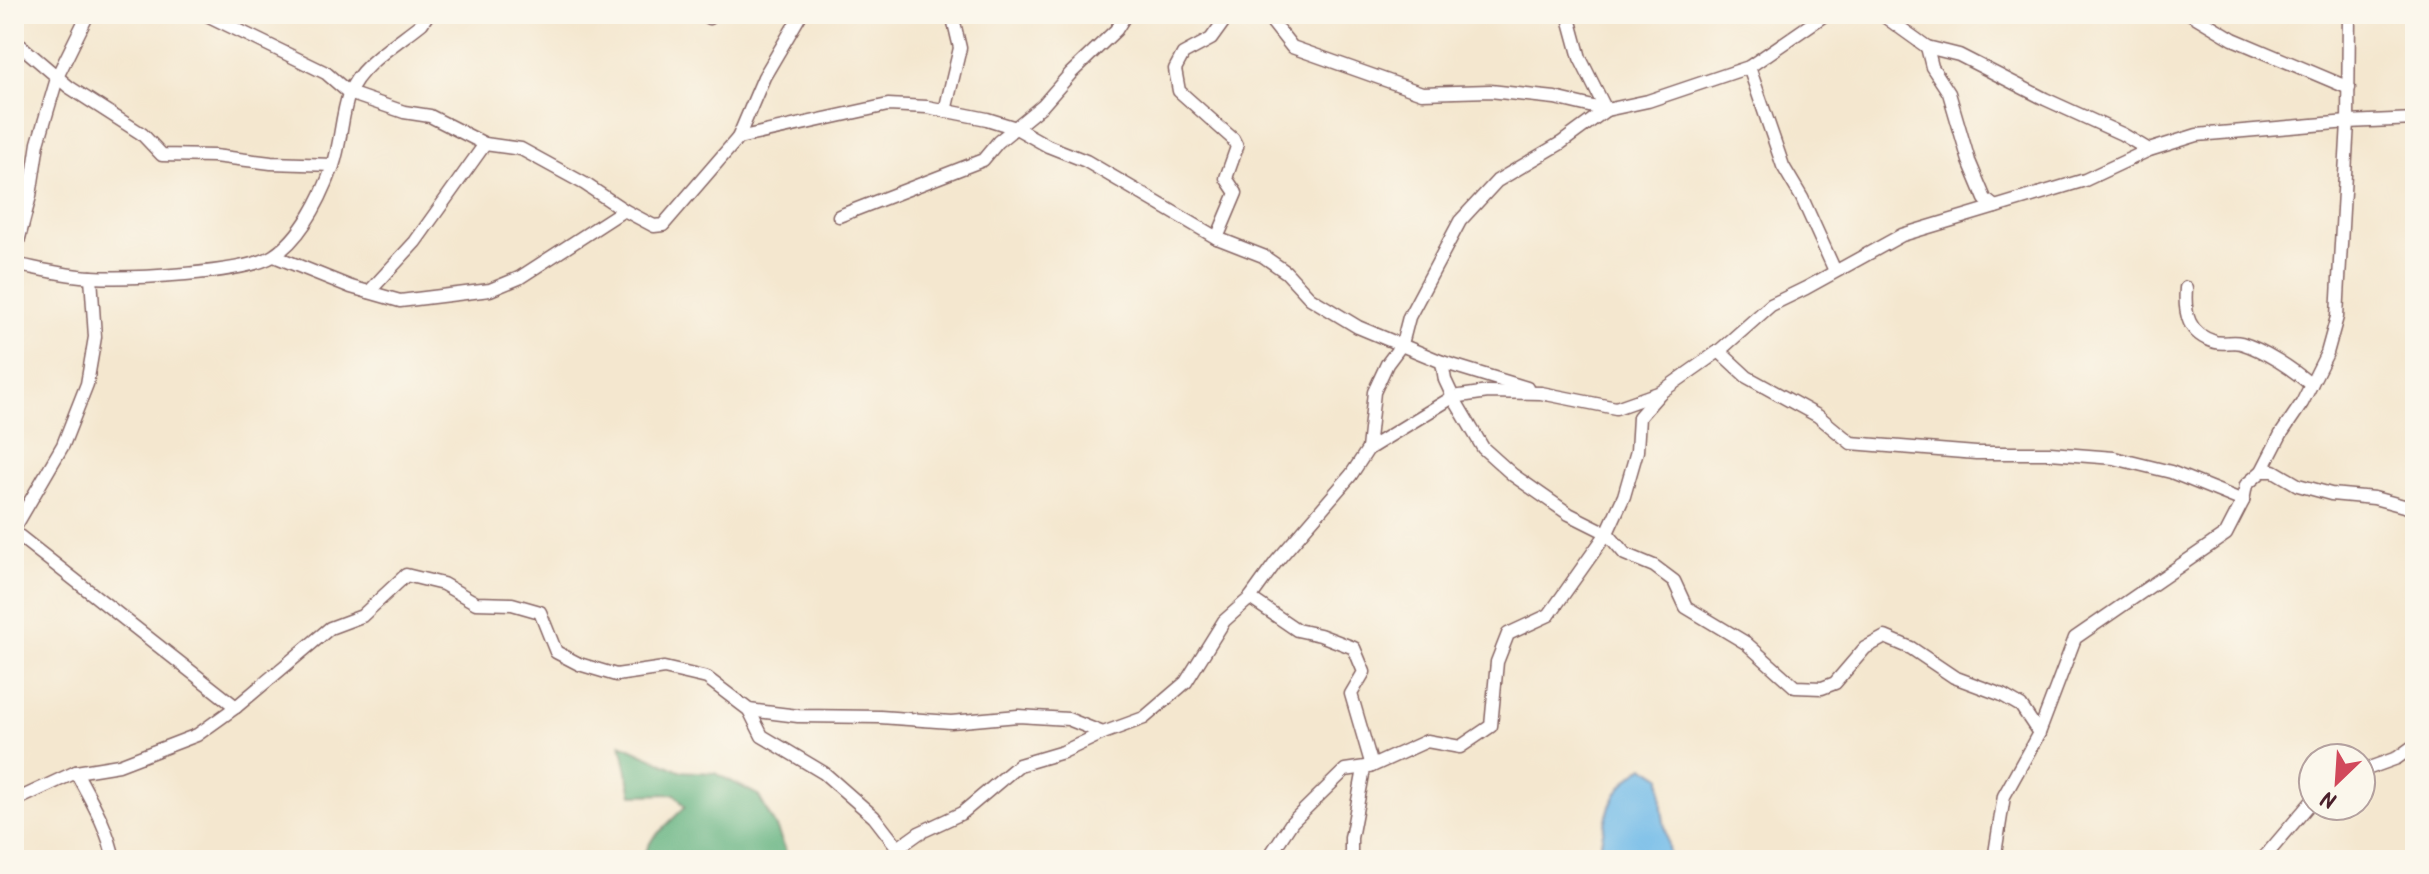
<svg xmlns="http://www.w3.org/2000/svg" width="2429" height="874" font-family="Kalam,sans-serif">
	<rect width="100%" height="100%" fill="#fbf7ec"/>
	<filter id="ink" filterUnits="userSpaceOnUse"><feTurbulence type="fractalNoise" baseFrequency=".0125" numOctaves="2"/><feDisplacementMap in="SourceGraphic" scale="16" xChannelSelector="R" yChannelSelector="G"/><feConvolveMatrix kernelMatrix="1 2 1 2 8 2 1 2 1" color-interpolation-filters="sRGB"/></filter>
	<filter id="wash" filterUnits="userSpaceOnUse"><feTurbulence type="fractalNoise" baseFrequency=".006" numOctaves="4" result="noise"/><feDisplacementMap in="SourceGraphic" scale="32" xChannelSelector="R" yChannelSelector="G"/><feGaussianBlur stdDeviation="1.8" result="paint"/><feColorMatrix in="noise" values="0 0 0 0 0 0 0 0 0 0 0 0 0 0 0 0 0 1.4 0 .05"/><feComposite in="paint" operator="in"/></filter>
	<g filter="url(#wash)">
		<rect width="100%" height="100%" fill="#f4e7cf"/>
		<path fill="#60b17e" stroke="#556854" stroke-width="2" d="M621,744L680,771L715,773L758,795L777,829L789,860H640L653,838L685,807L675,794L632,795Z"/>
		<path fill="#6fbae8" stroke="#5c6c8a" stroke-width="2" d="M1644,766L1661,777L1662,809L1670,860H1564L1569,853L1600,849C1606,812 1611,789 1644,766Z"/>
	</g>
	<g filter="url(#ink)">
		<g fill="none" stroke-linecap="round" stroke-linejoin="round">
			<g stroke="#866564" stroke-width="15">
				<g id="minor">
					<path d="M205,14L326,73L349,93L404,112L430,116L485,144L521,149L585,184L624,210"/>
					<path d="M702,14L709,18"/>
					<path d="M1266,14L1292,47L1422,93L1490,91L1555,98L1606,110"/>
					<path d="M1568,14L1580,58L1606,110"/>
					<path d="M1881,14L1927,47L1959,55L2045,99L2122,134L2149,150"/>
					<path d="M2191,14L2233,39L2349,88"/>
					<path d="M14,40L69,87L142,134L162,155L214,156L271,163L333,165"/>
					<path d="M1927,47L1932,67L1949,93L1969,161L1985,199L1995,207"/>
					<path d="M1749,67L1783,166L1802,198L1835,271"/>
					<path d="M945,111L960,48L952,14"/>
					<path d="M738,138L764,77L801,14"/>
					<path d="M839,216L983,160L998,142L1043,105L1071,73L1116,30L1126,14"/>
					<path d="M1217,238L1236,193L1226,178L1237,147L1233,139L1179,91L1175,69L1183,54L1211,39L1229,14"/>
					<path d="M274,256L351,287L400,301L490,290L519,278L624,210L654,226L663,225L738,138L888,105L927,107L987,119L1016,128L1048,146L1086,161L1217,238L1263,256L1286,272L1310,298L1358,327L1442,362L1527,388"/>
					<path d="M14,257L30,196L38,143L58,75L88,14"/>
					<path d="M14,264C40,269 66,276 92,277C129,279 244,274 273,256C302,238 322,196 333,166C341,143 341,117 349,94C358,66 399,42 422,23L428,14"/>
					<path d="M2186,288C2184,314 2188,334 2215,342C2223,344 2233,341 2241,343C2264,350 2293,369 2311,385"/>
					<path d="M369,292L415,242L485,144"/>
					<path d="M1719,351L1747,377L1818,416L1851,443L1976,453H2050L2114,458L2171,472L2243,501"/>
					<path d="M1442,362L1445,380L1453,397L1483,448L1513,475L1569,514L1607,533L1625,554L1654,566L1674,581L1686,607L1746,643L1795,687L1822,688L1835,683L1865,648L1885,637L1911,648L1954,677L2002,695L2021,706L2039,733"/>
					<path d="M1368,449L1374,392L1387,364L1402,344L1409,317L1460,221L1497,181L1561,143L1606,110L1648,101L1749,67L1826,14"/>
					<path d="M2262,471H2274L2298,485L2331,494L2374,498L2415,509"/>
					<path d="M14,529L63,445L87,384L95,337L91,277"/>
					<path d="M14,532L236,707"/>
					<path d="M1250,598L1297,630L1320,635L1354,648L1364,672L1351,694L1372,766L1364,769L1351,838V860"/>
					<path d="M749,710L762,736L824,773L874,817L898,848"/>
					<path d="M2361,771L2397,758L2415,745"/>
					<path d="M76,772C91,800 108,828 114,860"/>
					<path d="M14,801L76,772L119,765L197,735L236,707L330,628L362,616L406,575L443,584L476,603L512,604L540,612L556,652L579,664L616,675L664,668L707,678L749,710L798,716L880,717L951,722L1018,716L1068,719L1103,733L1144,718L1186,682L1224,621L1250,598L1276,562L1351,475L1368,449L1453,397L1488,392L1541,393L1616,408L1661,392L1719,351L1771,305L1806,288L1902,235L2085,180L2149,150L2197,135L2348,122L2415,119"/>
					<path d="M899,860L898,848L919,833L962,813L1019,765L1063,752L1103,733"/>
					<path d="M1267,860L1292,822L1345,770L1372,766L1427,741L1460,747L1491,726L1497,662L1508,634L1549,615L1607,533L1624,496L1637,451L1639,417L1660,393"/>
					<path d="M1994,860L2004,796L2039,733L2075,638L2226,534L2243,501L2246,485L2262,471L2281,434L2302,403L2327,353L2337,317L2339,279L2348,122L2349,14"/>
					<path d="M2262,860L2313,800"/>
				</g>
			</g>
			<use href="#minor" stroke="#fff" stroke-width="12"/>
		</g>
	</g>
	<rect width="2429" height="874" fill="none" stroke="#fbf7ec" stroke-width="48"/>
	<g transform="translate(2337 782) rotate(205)"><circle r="38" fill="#fbf7ec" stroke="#b4a19f" stroke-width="2"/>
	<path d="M0-6L14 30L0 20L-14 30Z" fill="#d1495b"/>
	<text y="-12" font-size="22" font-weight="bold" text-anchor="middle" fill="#4a1f2b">N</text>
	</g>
</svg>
